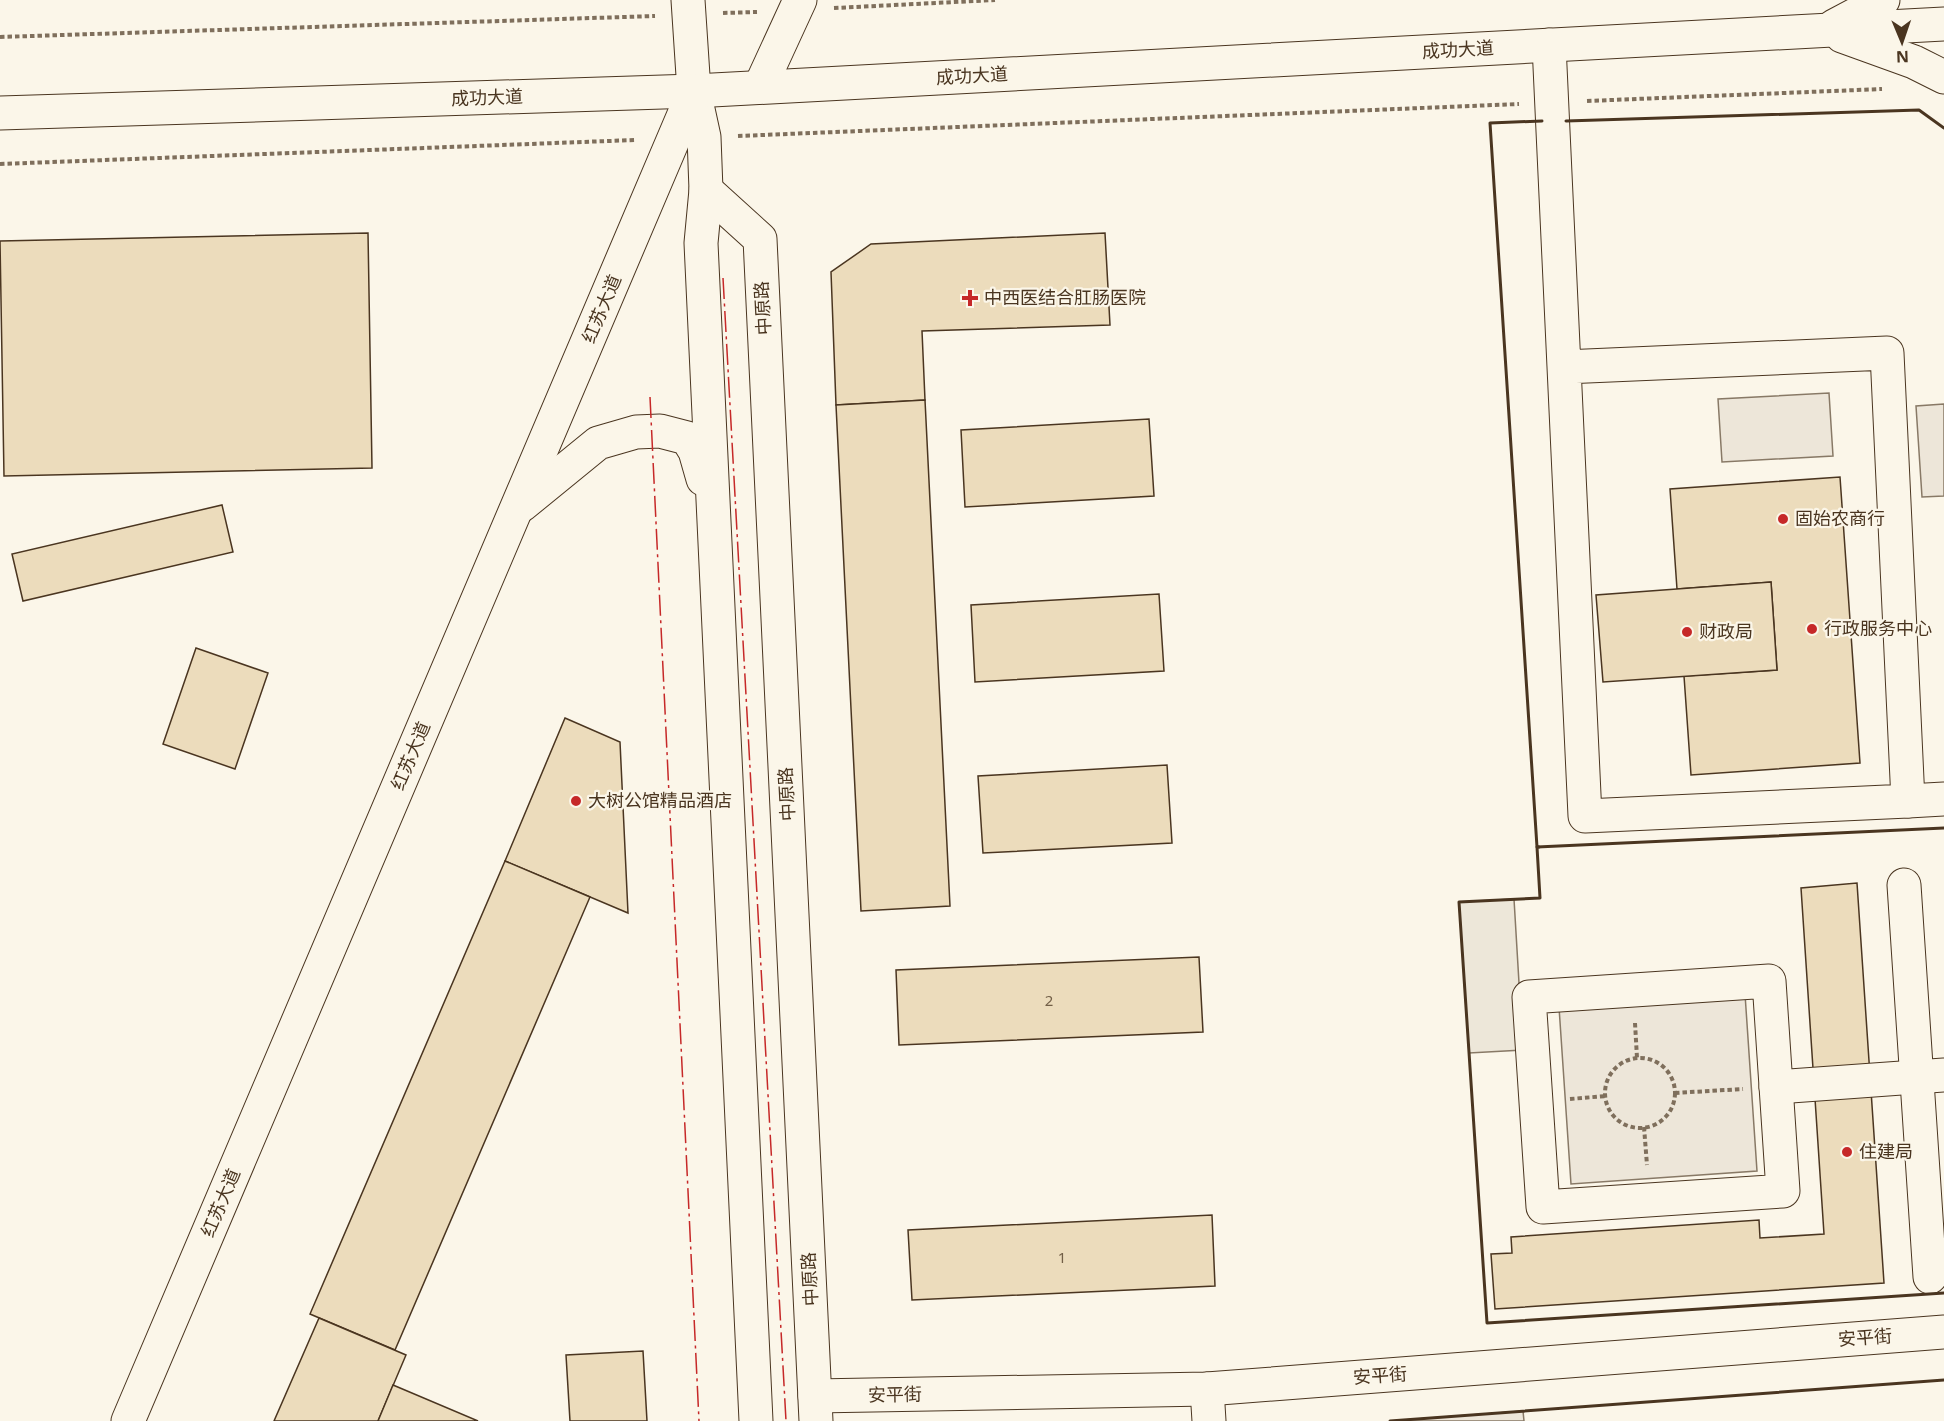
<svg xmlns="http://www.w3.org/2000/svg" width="1944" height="1421" font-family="'Noto Sans','Noto Sans SC',sans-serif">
	<rect width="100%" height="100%" fill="#fbf6e9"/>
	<g fill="#ede6d9" stroke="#887966" stroke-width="1.5">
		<path d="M1829,393L1833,456L1722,462L1718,399Z"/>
		<path d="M1944,404V496L1922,497L1916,406Z"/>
		<path d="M1745,994L1757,1171L1571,1184L1559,1007Z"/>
		<path d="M1523,1411L1524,1421H1390Z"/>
	</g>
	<path fill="#ede7d9" stroke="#887966" stroke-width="1.5" d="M1514,899L1523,1050L1469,1053L1459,902Z"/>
	<g fill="#ecdcbc" stroke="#4a3520" stroke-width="1.5">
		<path d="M368,233L372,468L4,476L0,241Z"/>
		<path d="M1105,233L1110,325L922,331L925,400L836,405L831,272L871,244Z"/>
		<path d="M925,400L950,906L861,911L836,405Z"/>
		<path d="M1149,419L1154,496L965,507L961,430Z"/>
		<path d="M1840,477L1860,763L1691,775L1684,676L1777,670L1771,582L1677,589L1670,489Z"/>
		<path d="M222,505L233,552L23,601L12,554Z"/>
		<path d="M1771,582L1777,670L1603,682L1596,595Z"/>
		<path d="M1159,594L1164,671L975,682L971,605Z"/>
		<path d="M196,648L268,673L235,769L163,744Z"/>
		<path d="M565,718L620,742L628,913L505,861Z"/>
		<path d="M1167,765L1172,843L983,853L978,776Z"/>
		<path d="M505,861L590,897L395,1350L310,1314Z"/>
		<path d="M1857,883L1884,1283L1495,1309L1491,1254L1512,1253L1511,1237L1759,1220L1760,1238L1824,1234L1801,888Z"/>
		<path d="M1199,957L1203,1032L899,1045L896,970Z"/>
		<path d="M1212,1215L1215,1286L912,1300L908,1230Z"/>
		<path d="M319,1318L406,1355L378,1421H274Z"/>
		<path d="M643,1351L647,1421H570L566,1355Z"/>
		<path d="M393,1385L478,1421H378Z"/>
	</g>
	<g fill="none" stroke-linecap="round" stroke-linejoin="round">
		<g stroke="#4a3520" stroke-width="35">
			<g id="minor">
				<path d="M1549,45L1564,367L1887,353L1908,801L1585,816L1564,367"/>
				<path d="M760,87L800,0"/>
				<path d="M1908,801L1944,799"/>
				<path d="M1904,885L1930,1277"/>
				<path d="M1769,981L1783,1191L1543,1207L1529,997Z"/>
				<path d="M1776,1087L1944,1075"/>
				<path d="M1207,1389L1209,1421"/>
				<path d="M815,1396L1207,1389L1944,1332"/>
			</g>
		</g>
		<g stroke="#4a3520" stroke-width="35">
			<g id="major">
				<path d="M688,0L694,91L704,137L706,190L701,243L756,1421"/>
				<path d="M1834,26L1883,0"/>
				<path d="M1842,36L1914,62L1944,77"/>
				<path d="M0,113L694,91L1944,24"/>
				<path d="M706,190L760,239L816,1421"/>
				<path d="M522,505L598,443L636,432L660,431L687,438L695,451L703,479"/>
				<path d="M128,1421L694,91"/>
			</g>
		</g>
		<g stroke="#7f6f5c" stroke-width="4" stroke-dasharray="4.5 3" stroke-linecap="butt">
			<path d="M834,8L995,0"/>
			<path d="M723,13L757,12"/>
			<path d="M0,37L655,16"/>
			<path d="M1587,101L1882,89"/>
			<path d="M738,136L1519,104"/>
			<path d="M0,164L635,140"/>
			<path d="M1635,1023L1637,1058"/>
			<circle cx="1640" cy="1093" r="35"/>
			<path d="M1675,1093L1743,1089"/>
			<path d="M1570,1099L1606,1096"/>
			<path d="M1644,1127L1647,1165"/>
		</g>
		<use href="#minor" stroke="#fbf6e9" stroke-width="33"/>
		<use href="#major" stroke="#fbf6e9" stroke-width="33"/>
		<g stroke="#4a3520" stroke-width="3">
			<path d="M1542,121L1490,123L1537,847L1944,828"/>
			<path d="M1566,121L1919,110L1944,128"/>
			<path d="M1539,847H1537L1540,898L1459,902L1487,1323L1944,1293"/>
			<path d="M1390,1421L1944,1380"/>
		</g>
		<g stroke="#c62828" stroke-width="1.5" stroke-dasharray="21 4.5 3 4.5" stroke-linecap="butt">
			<path d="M723,278L786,1421"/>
			<path d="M650,397L699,1421"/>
		</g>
	</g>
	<g fill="#c62828" stroke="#fbf6e9" stroke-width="2">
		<path d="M967 289h6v6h6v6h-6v6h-6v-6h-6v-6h6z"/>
		<circle cx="1783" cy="519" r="6"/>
		<circle cx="1812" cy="629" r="6"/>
		<circle cx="1687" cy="632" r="6"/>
		<circle cx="576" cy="801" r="6"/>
		<circle cx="1847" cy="1152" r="6"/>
	</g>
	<g text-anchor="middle" stroke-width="4.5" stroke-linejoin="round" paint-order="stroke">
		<g font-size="15" fill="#725f47">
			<text x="1049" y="1006">2</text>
			<text x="1062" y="1263">1</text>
		</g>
		<g font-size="18" fill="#4a3520" stroke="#fbf6e9">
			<text transform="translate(1458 50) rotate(-3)" y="6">成功大道</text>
			<text transform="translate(972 76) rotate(-3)" y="6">成功大道</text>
			<text transform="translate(487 98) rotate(-2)" y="6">成功大道</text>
			<text transform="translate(763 308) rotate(-93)" y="6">中原路</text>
			<text transform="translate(602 309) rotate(-67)" y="6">红苏大道</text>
			<text transform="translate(411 756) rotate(-67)" y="6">红苏大道</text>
			<text transform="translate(787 794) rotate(-93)" y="6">中原路</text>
			<text transform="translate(221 1203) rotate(-67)" y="6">红苏大道</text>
			<text transform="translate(810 1279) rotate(-93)" y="6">中原路</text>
			<text transform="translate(1865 1338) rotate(-4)" y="6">安平街</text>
			<text transform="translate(1380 1376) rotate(-4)" y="6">安平街</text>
			<text transform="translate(895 1395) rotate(-1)" y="6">安平街</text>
		</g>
		<g font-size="18" fill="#4a3520" stroke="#fbf6e9" text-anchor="start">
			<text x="984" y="304">中西医结合肛肠医院</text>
			<text x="1795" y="525">固始农商行</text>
			<text x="1824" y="635">行政服务中心</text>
			<text x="1699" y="638">财政局</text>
			<text x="588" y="807">大树公馆精品酒店</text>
			<text x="1859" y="1158">住建局</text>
		</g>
	</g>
	<g transform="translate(1902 42) rotate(178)" stroke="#fbf6e9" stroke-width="4.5" paint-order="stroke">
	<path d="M0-4.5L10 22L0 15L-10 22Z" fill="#4a3520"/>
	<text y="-9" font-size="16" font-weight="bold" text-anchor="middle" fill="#4a3520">N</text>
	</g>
</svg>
